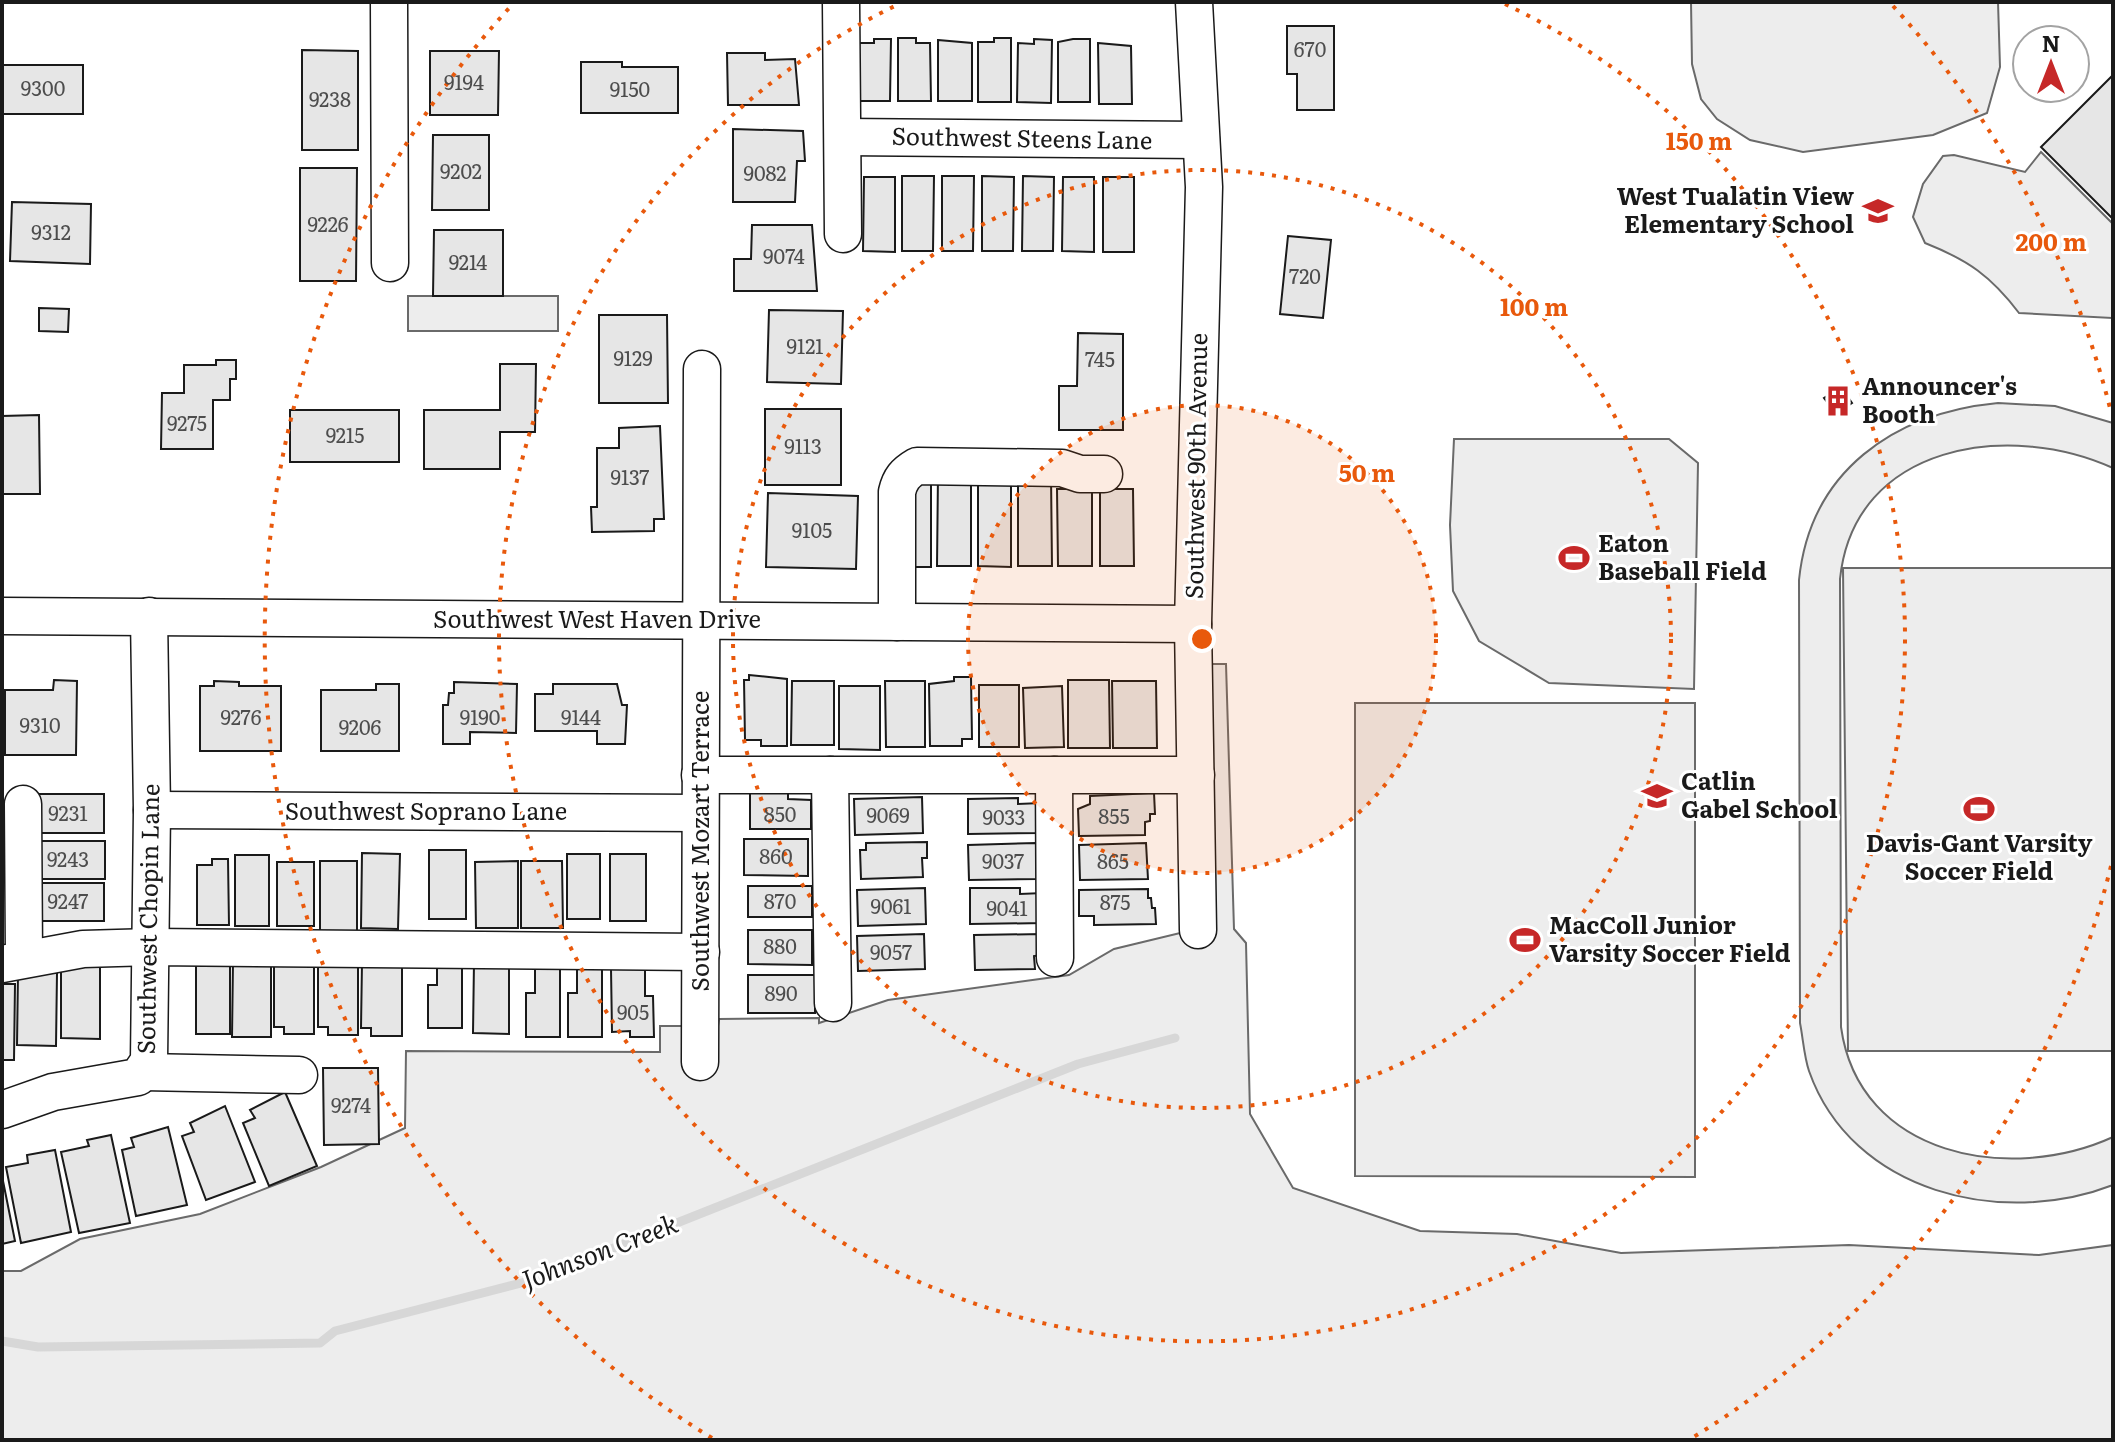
<svg xmlns="http://www.w3.org/2000/svg" width="2115" height="1442" font-family="Literata,serif">
	<rect width="100%" height="100%" fill="#fff"/>
	<g fill="#ededed" stroke="#6a6a6a" stroke-width="2">
		<path d="M1691,2H1998L2000,67L1987,113L1933,135L1803,152L1750,140L1717,119L1701,99L1692,64Z"/>
		<path d="M2041,152L2113,224L2112,318L2019,313C1991,276 1968,260 1925,243L1913,217L1923,184L1943,156L1954,155L2025,172Z"/>
		<rect x="408" y="296" width="150" height="35"/>
		<path d="M1998,403L2055,406L2113,423V468C2010,421 1854,443 1840,579L1841,1027C1859,1157 2010,1184 2113,1137V1185C2002,1228 1852,1193 1809,1071C1804,1056 1803,1038 1800,1023L1799,580C1810,471 1894,413 1998,403Z"/>
		<path d="M1454,439H1669L1698,463L1694,689L1549,683L1479,641L1453,591L1450,525Z"/>
		<path d="M1843,568H2113V1051H1848Z"/>
		<path d="M1200,664H1226L1234,929L1246,943L1250,1114L1293,1188L1420,1231L1517,1234L1621,1253L1849,1245L2039,1255L2113,1245V1440H2V1271H21L80,1239L200,1214L321,1167L405,1128L406,1051L660,1052V1026H718L719,1019L819,1018V1023L888,1000L1069,975L1114,949L1201,928Z"/>
		<path d="M1355,703H1695V1177L1355,1176Z"/>
	</g>
	<g fill="none" stroke-linecap="round" stroke-linejoin="round">
		<path stroke="#d7d7d7" stroke-width="9" d="M2,1341L38,1347L320,1343L335,1331L533,1280L1078,1064L1175,1038"/>
	</g>
	<g fill="#e6e6e6" stroke="#1a1a1a" stroke-width="2">
		<path d="M1287,26H1334V110H1297V74H1287Z"/>
		<path d="M898,38H916V43H930L931,101H898Z"/>
		<path d="M994,38H1011V102H978V42H994Z"/>
		<path d="M874,39H891L890,101H858V43H874Z"/>
		<path d="M1034,39L1052,40L1051,103L1017,102L1018,43L1034,44Z"/>
		<path d="M1073,39H1090V102H1058V42Z"/>
		<path d="M938,40L972,43V101H938Z"/>
		<path d="M1098,43L1131,46L1132,104H1099Z"/>
		<path d="M302,50L358,51V150H302Z"/>
		<path d="M430,51H499L498,115H430Z"/>
		<path d="M727,53H765V60L795,59L799,105H728Z"/>
		<path d="M581,62H622V67H678V113H581Z"/>
		<rect x="2" y="65" width="81" height="49"/>
		<path d="M2113,75V219L2041,147Z"/>
		<path d="M733,129L803,131L805,161H797L795,202H733Z"/>
		<path d="M433,135H489V210H432Z"/>
		<path d="M300,168H357L356,281H300Z"/>
		<path d="M902,176H934L933,251H902Z"/>
		<path d="M942,176H974L973,251H942Z"/>
		<path d="M982,176L1014,177L1013,251H982Z"/>
		<path d="M1023,176L1054,177L1053,251H1022Z"/>
		<path d="M864,177H895V252L863,251Z"/>
		<path d="M1063,177H1094V252L1062,251Z"/>
		<rect x="1103" y="177" width="31" height="75"/>
		<path d="M12,202L91,204L90,264L10,261Z"/>
		<path d="M752,225H812L817,291H734V259H751Z"/>
		<path d="M434,230H503V296H433Z"/>
		<path d="M1288,236L1331,240L1323,318L1280,314Z"/>
		<path d="M39,308L69,309L68,332L39,331Z"/>
		<path d="M769,310L843,311L841,384L767,382Z"/>
		<path d="M599,315H667L668,403H599Z"/>
		<path d="M1078,333L1123,334V430H1059V386H1077Z"/>
		<path d="M216,360H236V379H230V400H213V449H161L162,393H184V365H216Z"/>
		<path d="M500,364H536L535,432H500V469H424V410H500Z"/>
		<path d="M1841,387L1852,403L1836,414L1824,398Z"/>
		<rect x="765" y="409" width="76" height="76"/>
		<rect x="290" y="410" width="109" height="52"/>
		<path d="M39,415L40,494H2V416Z"/>
		<path d="M660,426L664,519H654V531L592,532L591,507H597V448H619V428Z"/>
		<path d="M931,474V567H903L902,482Z"/>
		<path d="M938,474L971,475V566H937Z"/>
		<path d="M978,474H1011V567L978,566Z"/>
		<path d="M1018,475H1051L1052,566H1018Z"/>
		<path d="M1057,489H1092V566H1058Z"/>
		<path d="M1100,489H1133L1134,566H1100Z"/>
		<path d="M768,493L858,496L856,569L766,567Z"/>
		<path d="M749,675L787,679V746H761V740H745L744,680H749Z"/>
		<path d="M954,677H971L972,739H962V746H930L929,684L954,681Z"/>
		<path d="M54,680L77,681L76,755H5V690H53Z"/>
		<path d="M1068,680H1109L1110,748H1068Z"/>
		<path d="M214,681L239,682V686H281V751H200V686H214Z"/>
		<path d="M792,681H834V745H791Z"/>
		<path d="M885,681H925V747H886Z"/>
		<path d="M1112,681H1156L1157,748H1113Z"/>
		<path d="M454,682L517,684L516,733L470,732V744H443V705H448L449,693H454Z"/>
		<path d="M376,684H399V751H321V690H376Z"/>
		<path d="M553,684H617L622,705H627L625,744H597V731H535V694H553Z"/>
		<rect x="979" y="685" width="40" height="62"/>
		<path d="M839,686H880V750L839,749Z"/>
		<path d="M1062,686L1064,747L1025,748L1023,688Z"/>
		<path d="M750,789H788V799L811,800V829H750Z"/>
		<path d="M1154,793L1155,814H1150V821L1145,822V835L1079,836L1078,809L1090,804V796Z"/>
		<rect x="32" y="794" width="72" height="39"/>
		<path d="M922,797L923,833L855,835L854,799Z"/>
		<path d="M1018,798V804L1041,803V833L968,834V799Z"/>
		<path d="M744,839H808V876L744,875Z"/>
		<rect x="32" y="841" width="73" height="38"/>
		<path d="M927,842V858H922L923,877L861,879L860,850H866V843Z"/>
		<path d="M1036,843L1037,879L969,880L968,845Z"/>
		<path d="M1146,843L1148,879L1080,880L1079,845Z"/>
		<rect x="429" y="850" width="37" height="69"/>
		<path d="M362,853L400,854L398,929L361,928Z"/>
		<rect x="567" y="854" width="33" height="65"/>
		<rect x="610" y="854" width="36" height="67"/>
		<rect x="235" y="855" width="34" height="71"/>
		<path d="M212,859H228L229,925H197V865H212Z"/>
		<rect x="320" y="861" width="37" height="70"/>
		<path d="M518,861V928H476L475,862Z"/>
		<path d="M521,861H562L563,928H521Z"/>
		<rect x="277" y="862" width="37" height="64"/>
		<rect x="32" y="883" width="72" height="38"/>
		<rect x="748" y="886" width="64" height="31"/>
		<path d="M925,888L926,924L858,926L857,890Z"/>
		<path d="M970,888H1020V894L1043,893L1044,923L970,924Z"/>
		<path d="M1148,889V898H1151L1152,908H1155L1156,924L1094,925V916H1079V890Z"/>
		<path d="M748,930H812V965L748,964Z"/>
		<path d="M924,934L925,969L858,971L857,936Z"/>
		<path d="M1042,934V955L1034,956L1035,969L975,970L974,935Z"/>
		<path d="M437,959H462V1028H428V985H437Z"/>
		<path d="M274,960L314,961V1034H284V1027H274Z"/>
		<path d="M233,961H271V1037H232Z"/>
		<path d="M318,961H358V1035H328V1027H318Z"/>
		<rect x="196" y="962" width="34" height="72"/>
		<path d="M362,962H402V1036H371V1028H361Z"/>
		<path d="M474,962L509,963V1034L473,1033Z"/>
		<path d="M61,965H100V1039L61,1038Z"/>
		<path d="M535,967H560V1037H526V993H535Z"/>
		<path d="M577,967H602V1037H568V993H577Z"/>
		<path d="M611,969H645V996H653L654,1037H630V1031L612,1032Z"/>
		<path d="M18,973H57L56,1046L17,1045Z"/>
		<rect x="748" y="975" width="67" height="38"/>
		<path d="M2,984H15L14,1060H2Z"/>
		<path d="M323,1068H378L379,1144L324,1145Z"/>
		<path d="M285,1092L317,1166L269,1186L243,1123L255,1118L250,1110Z"/>
		<path d="M225,1106L255,1182L206,1200L182,1136L194,1132L190,1123Z"/>
		<path d="M168,1127L187,1205L136,1216L122,1150L134,1147L131,1138Z"/>
		<path d="M111,1135L130,1223L79,1233L61,1152L89,1146L87,1140Z"/>
		<path d="M55,1150L71,1232L21,1243L6,1167L28,1163L27,1155Z"/>
		<path d="M3,1181L15,1241L2,1244V1182Z"/>
	</g>
	<g fill="none" stroke-linecap="round" stroke-linejoin="round">
		<g stroke="#1a1a1a" stroke-width="39">
			<g id="minor">
				<path d="M389,2L390,263"/>
				<path d="M841,2L843,234"/>
				<path d="M1194,2L1204,187L1193,624L1198,930"/>
				<path d="M843,137L1201,140"/>
				<path d="M2,616L1193,624"/>
				<path d="M897,622V492C900,479 905,473 917,466L1062,468L1080,474H1104"/>
				<path d="M700,775H1196"/>
				<path d="M830,775L833,1003"/>
				<path d="M1054,775L1055,958"/>
				<path d="M23,804L24,958"/>
				<path d="M152,810L700,813"/>
				<path d="M2,964L83,949L152,947L701,952"/>
				<path d="M700,1062L702,369"/>
				<path d="M143,1072L299,1075"/>
				<path d="M2,1110L53,1092L138,1077L149,1061L152,810L149,616"/>
			</g>
		</g>
		<use href="#minor" stroke="#fff" stroke-width="36"/>
	</g>
	<circle cx="1202" cy="639" r="234" fill="#e8590c" fill-opacity=".12"/>
	<g fill="none" stroke="#e8590c" stroke-width="4" stroke-dasharray="4 8">
		<circle cx="1202" cy="639" r="234"/>
		<circle cx="1202" cy="639" r="469"/>
		<path d="M1505 4A703 703 0 1 1 899 4"/>
		<path d="M2111 866A937 937 0 0 1 1692 1438M712 1438A937 937 0 0 1 511 6M1893 6A937 937 0 0 1 2111 412"/>
	</g>
	<defs>
		<g id="school-bare" transform="scale(2.4)"><path d="M0-5L7-2L0 1L-7-2ZM-4 1L0 2.5L4 1V4Q0 6-4 4Z" fill="#c62828" stroke="#fff" stroke-width="2.5" paint-order="stroke"/></g>
		<g id="building-bare" transform="scale(2.4)"><path d="M-4-6H4V6H1V3H-1V6H-4ZM-2.5-4.3h1.7v1.8h-1.7ZM.8-4.3h1.7v1.8H.8ZM-2.5-1h1.7V.8h-1.7ZM.8-1h1.7V.8H.8Z" fill="#c62828" stroke="#fff" stroke-width="2.5" paint-order="stroke"/></g>
		<g id="stadium-bare" transform="scale(2.4)"><path d="M0-5a6.5 5 0 1 0 0 10a6.5 5 0 1 0 0-10ZM-3.5-1.8h7v3.6h-7Z" fill="#c62828" stroke="#fff" stroke-width="2.5" paint-order="stroke"/></g>
	</defs>
	<g fill-rule="evenodd">
		<use href="#school-bare" x="1878" y="211"/>
		<use href="#building-bare" x="1838" y="401"/>
		<use href="#stadium-bare" x="1574" y="558"/>
		<use href="#school-bare" x="1657" y="796"/>
		<use href="#stadium-bare" x="1979" y="809"/>
		<use href="#stadium-bare" x="1525" y="940"/>
	</g>
	<g text-anchor="middle" stroke-width="6" stroke-linejoin="round" paint-order="stroke">
		<g font-size="20" fill="#4d4d4d">
			<text x="1310" y="57">670</text>
			<text x="464" y="90">9194</text>
			<text x="43" y="96">9300</text>
			<text x="630" y="97">9150</text>
			<text x="330" y="107">9238</text>
			<text x="461" y="179">9202</text>
			<text x="765" y="181">9082</text>
			<text x="328" y="232">9226</text>
			<text x="51" y="240">9312</text>
			<text x="784" y="264">9074</text>
			<text x="468" y="270">9214</text>
			<text x="1305" y="284">720</text>
			<text x="805" y="354">9121</text>
			<text x="633" y="366">9129</text>
			<text x="1100" y="367">745</text>
			<text x="187" y="431">9275</text>
			<text x="345" y="443">9215</text>
			<text x="803" y="454">9113</text>
			<text x="630" y="485">9137</text>
			<text x="812" y="538">9105</text>
			<text x="241" y="725">9276</text>
			<text x="480" y="725">9190</text>
			<text x="581" y="725">9144</text>
			<text x="40" y="733">9310</text>
			<text x="360" y="735">9206</text>
			<text x="68" y="821">9231</text>
			<text x="780" y="822">850</text>
			<text x="888" y="823">9069</text>
			<text x="1114" y="824">855</text>
			<text x="1004" y="825">9033</text>
			<text x="776" y="864">860</text>
			<text x="68" y="867">9243</text>
			<text x="1003" y="869">9037</text>
			<text x="1113" y="869">865</text>
			<text x="68" y="909">9247</text>
			<text x="780" y="909">870</text>
			<text x="1115" y="910">875</text>
			<text x="891" y="914">9061</text>
			<text x="1007" y="916">9041</text>
			<text x="780" y="954">880</text>
			<text x="891" y="960">9057</text>
			<text x="781" y="1001">890</text>
			<text x="633" y="1020">905</text>
			<text x="351" y="1113">9274</text>
		</g>
		<g font-size="24" fill="#1a1a1a" stroke="#fff">
			<text transform="translate(1022 139) rotate(1)" y="8">Southwest Steens Lane</text>
			<text transform="translate(1197 466) rotate(-89)" y="8">Southwest 90th Avenue</text>
			<text x="597" y="628">Southwest West Haven Drive</text>
			<text x="426" y="820">Southwest Soprano Lane</text>
			<text transform="translate(701 841) rotate(-90)" y="8">Southwest Mozart Terrace</text>
			<text transform="translate(149 919) rotate(-89)" y="8">Southwest Chopin Lane</text>
		</g>
		<g font-size="24" font-weight="bold" fill="#1a1a1a" stroke="#fff" text-anchor="start">
			<text x="1854" y="205" text-anchor="end">West Tualatin View<tspan x="1854" dy="28">Elementary School</tspan></text>
			<text x="1862" y="395">Announcer's<tspan x="1862" dy="28">Booth</tspan></text>
			<text x="1598" y="552">Eaton<tspan x="1598" dy="28">Baseball Field</tspan></text>
			<text x="1681" y="790">Catlin<tspan x="1681" dy="28">Gabel School</tspan></text>
			<text x="1979" y="852" text-anchor="middle">Davis-Gant Varsity<tspan x="1979" dy="28">Soccer Field</tspan></text>
			<text x="1549" y="934">MacColl Junior<tspan x="1549" dy="28">Varsity Soccer Field</tspan></text>
		</g>
		<g font-size="26" font-style="italic" fill="#1a1a1a" stroke="#fff">
			<text transform="translate(600 1252) rotate(-21)" y="9">Johnson Creek</text>
		</g>
	</g>
	<circle cx="1202" cy="639" r="12" fill="#e8590c" stroke="#fff" stroke-width="4"/>
	<g font-size="24" text-anchor="middle" font-weight="bold" fill="#e8590c" stroke="#fff" stroke-width="6" stroke-linejoin="round" paint-order="stroke">
		<text x="1699" y="150">150 m</text>
		<text x="2051" y="251">200 m</text>
		<text x="1534" y="316">100 m</text>
		<text x="1367" y="482">50 m</text>
	</g>
	<rect width="2115" height="1442" fill="none" stroke="#1a1a1a" stroke-width="8"/>
	<g transform="translate(2051 64)"><circle r="38" fill="#ffffff" stroke="#a3a3a3" stroke-width="2"/>
	<path d="M0-6L14 30L0 20L-14 30Z" fill="#c62828"/>
	<text y="-12" font-size="22" font-weight="bold" text-anchor="middle" fill="#1a1a1a">N</text>
	</g>
</svg>
